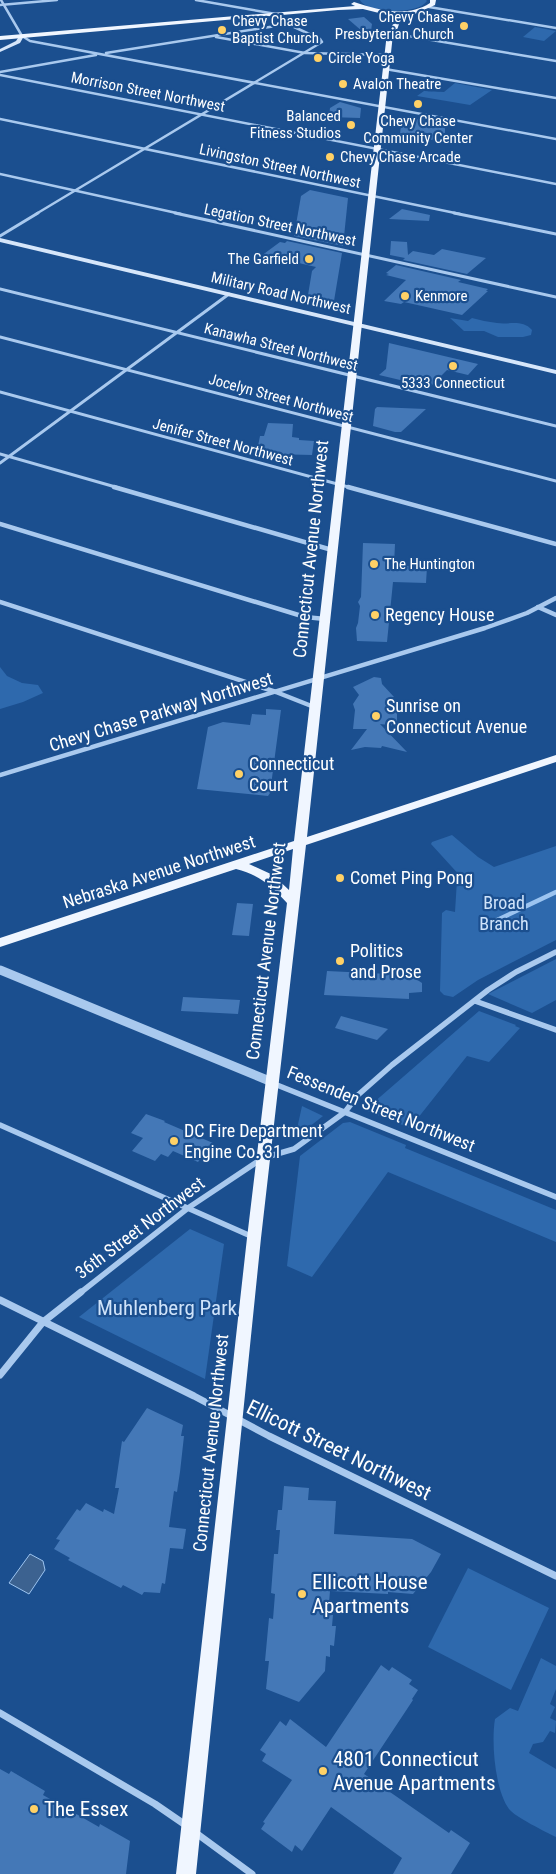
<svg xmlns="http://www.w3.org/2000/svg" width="556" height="1874" font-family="'Roboto Condensed',sans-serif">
	<rect width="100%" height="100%" fill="#1b4f8f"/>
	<g fill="#2e69ad">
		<path d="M360,0H426L427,1C418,15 367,14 360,0Z"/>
		<path d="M535,27L556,31L544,41L523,37Z"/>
		<path d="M455,83L492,90L470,105L417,96L424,91L444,92Z"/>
		<path d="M450,318L468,321L472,318C480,320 488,322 497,323C509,325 522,319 532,330L531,335L523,337H498L484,331H464Z"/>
		<path d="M0,667L7,676L22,683L38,685L43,693L23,702L0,709Z"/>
		<path d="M452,835L478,857L494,867L556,846V940L478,980L453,997L444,995L440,991L442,913L446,910L455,912L457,880L462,878L431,844L432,842Z"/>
		<path d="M556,959V1000L532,1013L488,994Z"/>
		<path d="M479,1011L516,1025L515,1026L520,1028L489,1062L467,1056L410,1128L365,1110Z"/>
		<path d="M302,1106L323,1116L295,1138Z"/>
		<path d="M350,1122L406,1145L405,1148L556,1210V1242L388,1172L312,1277L287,1266L300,1156L343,1123Z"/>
		<path d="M190,1229L224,1244L205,1379L79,1317Z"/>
		<path d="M468,1568L549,1608L511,1690L428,1647Z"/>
		<path d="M541,1658L556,1666V1689L550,1704L555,1707L550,1718L556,1721L555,1733L550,1731L543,1742L533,1744L529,1753L556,1769V1837C546,1832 515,1817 509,1809C495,1790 491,1742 495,1719L510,1708L518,1711Z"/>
	</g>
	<path fill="#3c6290" stroke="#9cc4f0" d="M30,1554L43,1561L45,1570L29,1594L9,1583Z"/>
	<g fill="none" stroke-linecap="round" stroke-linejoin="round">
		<path stroke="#9cc4f0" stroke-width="4.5" d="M493,922L556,892"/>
	</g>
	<g fill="#4478b7">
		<path d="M364,17L372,24L370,38L348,19Z"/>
		<path d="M340,102L361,108L360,118L329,117L330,108Z"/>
		<path d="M402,116L445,125V137H436L432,140L400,134Z"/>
		<path d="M310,190L348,198L343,246L294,236L301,196Z"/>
		<path d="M402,209L430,215L429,221L389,219Z"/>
		<path d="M287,241L342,253L333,307L307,301L312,271L316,267L277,258L271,263L257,259L280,242L285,243Z"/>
		<path d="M391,241L407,242L408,255L413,251L434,255L442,249L486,258L467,274L403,260L405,258L390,255Z"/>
		<path d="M396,265L461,280L458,282L488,289L486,291H488L462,315L404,302L401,304L384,301L406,280L386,275L389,274L386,273Z"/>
		<path d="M389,343L478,364L468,375L447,370L430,387L379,375L386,369Z"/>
		<path d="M377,407L426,409L401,432H395L373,426L375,409Z"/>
		<path d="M268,423L293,424L292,437L299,438V440L314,441L312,455L271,454V452L257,451L260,436H264Z"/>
		<path d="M363,543L395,544L394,565L427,567L426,583L393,582L387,642L357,641L356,628L358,623L360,606L358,602L361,597Z"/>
		<path d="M374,677L381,678L382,684L394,697L386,699L397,712V726L380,724L407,752L382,746L381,748L365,747L351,750L367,729H353L355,710L353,704L359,695L353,687Z"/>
		<path d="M266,709L281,710L270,793L268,796L197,789L208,727L223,722L250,725L252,714L266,715Z"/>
		<path d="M237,903L253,904L249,936L232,935Z"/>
		<path d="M327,971L410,975L422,983V992L409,993V999L324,995Z"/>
		<path d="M183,997L240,1000L238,1014L181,1011Z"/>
		<path d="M341,1016L388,1029L377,1040L335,1028Z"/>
		<path d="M146,1114L165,1121L164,1122L213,1143L198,1162L173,1151L168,1157L161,1154L155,1161L132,1151L143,1138L131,1133Z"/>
		<path d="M147,1408L183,1425L181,1436H184L180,1472L177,1492L174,1491L169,1527L186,1529L183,1549L170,1548L165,1584L162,1583L160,1593L144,1592L142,1595L123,1585L121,1588L68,1560L70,1558L54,1549L60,1540L56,1539L77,1509L80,1511L86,1503L103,1512L104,1509L114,1514L119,1488H115L122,1441L124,1442Z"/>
		<path d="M284,1486L309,1488L308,1500L336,1501L334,1534L412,1539L441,1554L431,1572L413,1594L388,1592V1594L330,1591L328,1615H333L332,1626H336L334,1646L330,1645V1657L326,1656L325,1671L299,1702L266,1689L269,1661H265L269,1618L273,1619L275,1594L271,1593L274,1554H278L280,1530H276L278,1510H282Z"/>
		<path d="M381,1665L389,1671L392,1667L412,1680L409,1684L418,1690L412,1699L413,1700L364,1774L449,1833L451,1830L470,1843L451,1874H393L402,1858L331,1807L302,1851L295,1845L292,1852L261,1829L265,1823L263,1822L292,1780L262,1761L266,1754L260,1750L280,1721L286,1726L290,1719L326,1747Z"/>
		<path d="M0,1769L9,1774L11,1771L45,1791L43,1795L99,1827L100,1824L130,1841L126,1874H0Z"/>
	</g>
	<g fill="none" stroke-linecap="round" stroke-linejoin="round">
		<g stroke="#a9c9ee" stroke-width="2.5">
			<path d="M1,0L22,36L30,41L556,139"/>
			<path d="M0,5L57,0"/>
			<path d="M429,7L556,28"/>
			<path d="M390,33L556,61"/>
			<path d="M216,37L305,53L387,55"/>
			<path d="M106,53L288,24"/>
			<path d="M385,69L556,98"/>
			<path d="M0,72L96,55"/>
			<path d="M0,75L556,184"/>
			<path d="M0,119L460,214"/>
			<path d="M0,174L181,214"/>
			<path d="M36,214L322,42L320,39L292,26L276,14L196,0"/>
		</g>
		<g stroke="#a9c9ee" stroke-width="3">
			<path d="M175,213L556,297"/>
			<path d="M454,213L556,234"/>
			<path d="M0,236L38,213"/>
			<path d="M0,289L556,426"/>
			<path d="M0,337L556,481"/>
			<path d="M0,392L352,488"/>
			<path d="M0,454L119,488"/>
			<path d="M0,463L229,294"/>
		</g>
		<g stroke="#a9c9ee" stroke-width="4.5">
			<path d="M114,487L332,550"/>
			<path d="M348,487L556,544"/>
			<path d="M0,524L305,617L325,619"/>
			<path d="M0,602L276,692L314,707"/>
			<path d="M538,607L556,615"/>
			<path d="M0,775L485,628L527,613L556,598"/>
		</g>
		<g stroke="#a9c9ee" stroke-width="5.5">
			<path d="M475,1001L556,1030"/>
			<path d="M272,1083L556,1197"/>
			<path d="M0,1125L253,1237"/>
			<path d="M80,1293L188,1208L263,1158L294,1149L345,1112L358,1095L392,1065L488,990L516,972L556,952"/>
		</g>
		<g stroke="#a9c9ee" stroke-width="7">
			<path d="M0,1300L194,1396L269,1436L556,1576"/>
			<path d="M0,1375L43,1322L81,1292"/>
			<path d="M0,1713L155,1804L187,1826"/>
			<path d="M196,1833L252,1874"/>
		</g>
		<path stroke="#a9c9ee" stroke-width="9" d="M0,970L272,1082"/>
		<g fill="#d6e6fa" fill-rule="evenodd">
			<path d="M20,35L24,36L20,43L0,52V49L16,41Z"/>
			<path d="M0,238L556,370V374L0,242Z"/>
		</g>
		<path fill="#f0f6ff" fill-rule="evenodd" d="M430,0H436L435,5L400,21L397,30L393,34L307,837L556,755V762L306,845L261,1238L196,1874H176L247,1238L287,903C272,886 258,874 236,869L0,947V938L294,841L387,33L391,29L395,19L405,15L383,14L363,9L338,10L0,40V36L355,6L351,4L354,2C378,10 407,18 430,3ZM293,849L289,890L273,875L249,864Z"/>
	</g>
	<g fill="#ffd166" stroke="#1b4f8f" stroke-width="2">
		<circle cx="464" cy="26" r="5"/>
		<circle cx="222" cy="30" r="5"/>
		<circle cx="318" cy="58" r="5"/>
		<circle cx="343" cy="84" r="5"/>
		<circle cx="418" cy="104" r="5"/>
		<circle cx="351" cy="125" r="5"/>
		<circle cx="330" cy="157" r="5"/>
		<circle cx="309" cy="259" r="5"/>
		<circle cx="405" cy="296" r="5"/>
		<circle cx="453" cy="366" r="5"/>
		<circle cx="374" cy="564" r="5"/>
		<circle cx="375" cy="615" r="5"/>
		<circle cx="376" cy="716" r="5"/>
		<circle cx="239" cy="774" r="5"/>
		<circle cx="340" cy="878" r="5"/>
		<circle cx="340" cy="961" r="5"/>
		<circle cx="174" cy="1141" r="5"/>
		<circle cx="302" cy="1594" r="5"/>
		<circle cx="323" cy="1771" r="5"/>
		<circle cx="34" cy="1809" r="5"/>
	</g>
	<g text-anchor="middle" stroke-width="4.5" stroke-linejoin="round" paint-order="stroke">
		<g font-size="15" fill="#fff" stroke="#1b4f8f" text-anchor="start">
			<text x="454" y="22" text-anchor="end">Chevy Chase<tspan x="454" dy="17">Presbyterian Church</tspan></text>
			<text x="232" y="26">Chevy Chase<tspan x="232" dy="17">Baptist Church</tspan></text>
			<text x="328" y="63">Circle Yoga</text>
			<text x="353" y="89">Avalon Theatre</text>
			<text x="341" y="121" text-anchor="end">Balanced<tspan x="341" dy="17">Fitness Studios</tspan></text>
			<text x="418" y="126" text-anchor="middle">Chevy Chase<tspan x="418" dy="17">Community Center</tspan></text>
			<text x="340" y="162">Chevy Chase Arcade</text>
			<text x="299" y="264" text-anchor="end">The Garfield</text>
			<text x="415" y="301">Kenmore</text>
			<text x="453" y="388" text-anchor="middle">5333 Connecticut</text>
			<text x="384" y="569">The Huntington</text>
		</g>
		<g font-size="15" fill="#fff" stroke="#1b4f8f">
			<text transform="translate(148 92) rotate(11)" y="5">Morrison Street Northwest</text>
			<text transform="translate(280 166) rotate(12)" y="5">Livingston Street Northwest</text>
			<text transform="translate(280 225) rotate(12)" y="5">Legation Street Northwest</text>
			<text transform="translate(281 293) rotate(13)" y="5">Military Road Northwest</text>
			<text transform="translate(281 347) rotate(14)" y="5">Kanawha Street Northwest</text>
			<text transform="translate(281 398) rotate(15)" y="5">Jocelyn Street Northwest</text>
			<text transform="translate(223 442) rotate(15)" y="5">Jenifer Street Northwest</text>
		</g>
		<g font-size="18" fill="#fff" stroke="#1b4f8f">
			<text transform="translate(311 549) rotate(-84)" y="6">Connecticut Avenue Northwest</text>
			<text transform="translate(161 712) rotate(-17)" y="6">Chevy Chase Parkway Northwest</text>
			<text transform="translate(159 872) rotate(-18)" y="6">Nebraska Avenue Northwest</text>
			<text transform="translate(266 951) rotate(-83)" y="6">Connecticut Avenue Northwest</text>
			<text transform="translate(381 1109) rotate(22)" y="6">Fessenden Street Northwest</text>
			<text transform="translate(140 1228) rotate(-37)" y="6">36th Street Northwest</text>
			<text transform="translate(211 1443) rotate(-84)" y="6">Connecticut Avenue Northwest</text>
		</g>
		<g font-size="18" fill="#fff" stroke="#1b4f8f" text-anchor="start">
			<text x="385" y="621">Regency House</text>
			<text x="386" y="712">Sunrise on<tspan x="386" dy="21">Connecticut Avenue</tspan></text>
			<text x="249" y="770">Connecticut<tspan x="249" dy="21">Court</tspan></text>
			<text x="350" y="884">Comet Ping Pong</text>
			<text x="350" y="957">Politics<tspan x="350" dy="21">and Prose</tspan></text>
			<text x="184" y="1137">DC Fire Department<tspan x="184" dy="21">Engine Co. 31</tspan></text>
		</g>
		<g font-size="18" fill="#cfe3fa" stroke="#1b4f8f">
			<text x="504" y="909">Broad<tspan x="504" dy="21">Branch</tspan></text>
		</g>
		<g font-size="21" fill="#cfe3fa" stroke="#1b4f8f">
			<text x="167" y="1315">Muhlenberg Park</text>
		</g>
		<g font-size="21" fill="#fff" stroke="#1b4f8f">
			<text transform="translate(339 1450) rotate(26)" y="7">Ellicott Street Northwest</text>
		</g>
		<g font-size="21" fill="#fff" stroke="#1b4f8f" text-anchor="start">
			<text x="312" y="1589">Ellicott House<tspan x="312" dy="24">Apartments</tspan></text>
			<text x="333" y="1766">4801 Connecticut<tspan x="333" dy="24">Avenue Apartments</tspan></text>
			<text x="44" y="1816">The Essex</text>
		</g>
	</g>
</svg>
